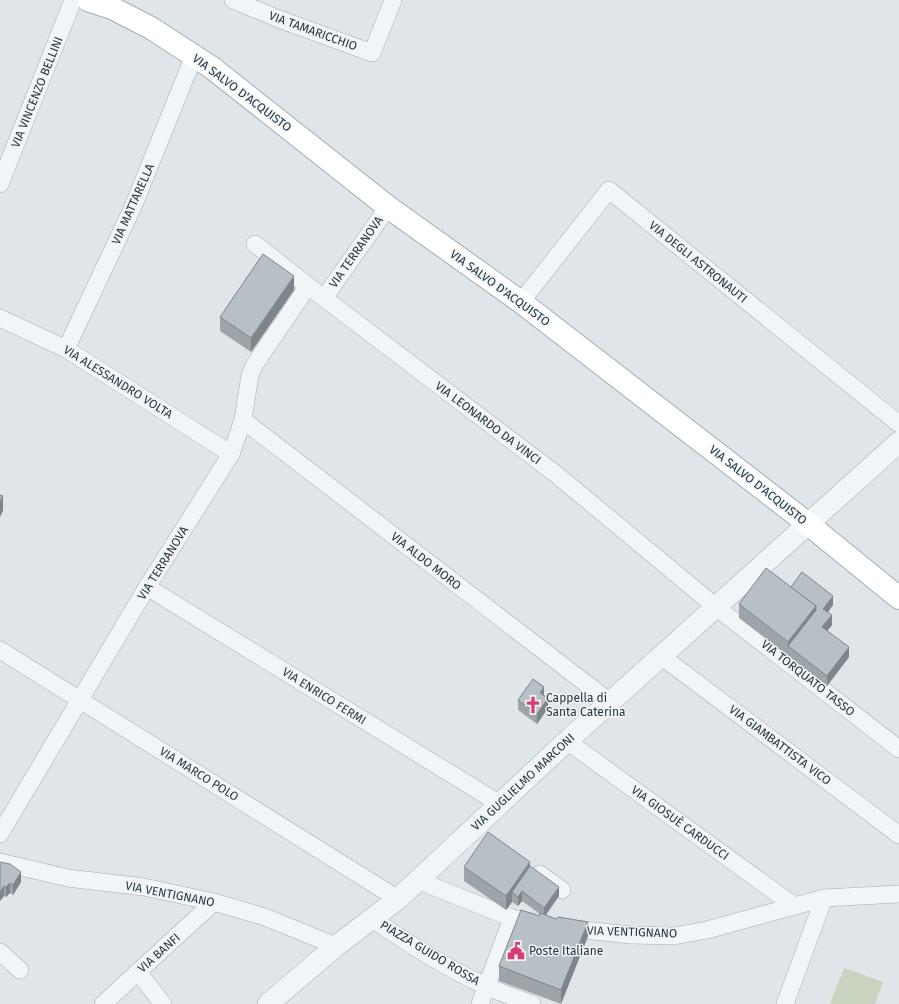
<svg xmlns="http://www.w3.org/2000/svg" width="899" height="1004" font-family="'Fira Sans',sans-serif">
	<rect width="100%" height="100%" fill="#dfe5e9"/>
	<path fill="#c9d4c0" d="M844,968L883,982L875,1004H830Z"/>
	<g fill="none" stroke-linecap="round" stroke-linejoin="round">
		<g stroke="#a4adb3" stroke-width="18">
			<g id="minor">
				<path d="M233,0L279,19L372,53L393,0"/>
				<path d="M0,184L73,0"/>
				<path d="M255,244L308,286L557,475L716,607L899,749"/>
				<path d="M324,298L388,207"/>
				<path d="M521,302L609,190L899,424"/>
				<path d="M0,318L66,349L231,454"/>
				<path d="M66,349L132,209L194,56"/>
				<path d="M243,420L610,702"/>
				<path d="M147,587L500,804"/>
				<path d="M0,650L398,899"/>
				<path d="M661,656L899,835"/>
				<path d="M567,741L793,905"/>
				<path d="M0,834L147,587L231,454L243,420L250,375L255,364L308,286"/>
				<path d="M0,862L68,878L144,887L214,902L265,917L336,946"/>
				<path d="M540,874L562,890"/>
				<path d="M417,880L512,918L539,923"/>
				<path d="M373,919C408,944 447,968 486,986C501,993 517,998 532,1004"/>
				<path d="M565,928L631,935L674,936L707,930L824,898L899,894"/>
				<path d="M0,952L20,970"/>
				<path d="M138,972L163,1004"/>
				<path d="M103,1004L214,902"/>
				<path d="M480,1004L512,918"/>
				<path d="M785,1004L824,898"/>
			</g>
		</g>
		<g stroke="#a4adb3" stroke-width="22">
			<path id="tertiary" d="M268,1004L336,946L398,899L567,741L899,442"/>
		</g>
		<g stroke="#a4adb3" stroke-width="24">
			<path id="secondary" d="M88,0L112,8L151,28L211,67L388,207L521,302L807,523L899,598"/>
		</g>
		<use href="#minor" stroke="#f2f5f7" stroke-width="17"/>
		<use href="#tertiary" stroke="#f2f5f7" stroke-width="21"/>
		<use href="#secondary" stroke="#fff" stroke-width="22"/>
	</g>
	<g fill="#9da5aa">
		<path d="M294,290L251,352L220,331V317Z"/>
		<path d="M791,587L833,605L828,612L832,625L827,631L849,657L827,686L739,618V604Z"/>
		<path d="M544,696L548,708L537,724L518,710V700Z"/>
		<path d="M0,862L21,882L13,895L10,893L6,897L4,896L0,901Z"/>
		<path d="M530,866L559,896L546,915L588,936L561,1004L499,981V966L539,916L540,914L522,901L518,906L512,902L506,910L464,881V867Z"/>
	</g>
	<g fill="#7f868b">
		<path d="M294,276V290L251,352V338Z"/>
		<path d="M3,496V511L0,517V503Z"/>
		<path d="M833,596V605L823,619V609Z"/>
		<path d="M816,606V620L788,646V656V642Z"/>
		<path d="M832,615V625L822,637V627Z"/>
		<path d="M849,647V657L827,686V676Z"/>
		<path d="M544,687V697L540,693Z"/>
		<path d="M548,698V708L537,724V714Z"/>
		<path d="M530,862V876L512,892V902L506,910V896Z"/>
		<path d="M21,872V882L13,895V885Z"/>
		<path d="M10,883V893L6,897V887Z"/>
		<path d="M4,886V896L0,901V892Z"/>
		<path d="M559,887V896L544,917V908Z"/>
		<path d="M522,891V901L518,906V897Z"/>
		<path d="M588,922V936L561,1004V990Z"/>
	</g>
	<g fill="#b6c0c6" stroke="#7f868b">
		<path d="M263,254L294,276L251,338L220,317Z"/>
		<path d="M0,495L3,496L0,503Z"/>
		<path d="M766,568L816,606L788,642L739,604Z"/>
		<path d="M802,572L833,596L823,609L832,615L822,627L849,647L827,676L788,646L816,610V606L791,587Z"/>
		<path d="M533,679L544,687L540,693L548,698L537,714L518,700Z"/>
		<path d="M488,832L530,862L506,896L464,867Z"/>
		<path d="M0,862L10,864L21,872L13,885L10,883L6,887L4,886L0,892Z"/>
		<path d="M530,866L559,887L544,908L522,891L518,897L512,892Z"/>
		<path d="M521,910L539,916L540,913L556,919L558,917L588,922L561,990L499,966Z"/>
	</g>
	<defs>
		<g id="church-bare" transform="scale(1.38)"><path d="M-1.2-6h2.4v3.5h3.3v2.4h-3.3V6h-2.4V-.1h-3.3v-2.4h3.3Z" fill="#d63d74" stroke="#eff4f7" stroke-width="2.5" paint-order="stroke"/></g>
		<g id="civic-bare" transform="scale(1.38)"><path d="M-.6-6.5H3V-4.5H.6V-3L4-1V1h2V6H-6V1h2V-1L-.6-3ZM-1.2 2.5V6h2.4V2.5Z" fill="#d63d74" stroke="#eff4f7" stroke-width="2.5" paint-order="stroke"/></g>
	</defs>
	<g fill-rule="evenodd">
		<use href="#church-bare" x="533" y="705"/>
		<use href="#civic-bare" x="516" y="951"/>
	</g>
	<g text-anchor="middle" stroke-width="3" stroke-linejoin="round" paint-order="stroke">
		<g font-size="12" fill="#273641" stroke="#eff4f7">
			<text transform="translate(313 31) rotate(20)" y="4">VIA TAMARICCHIO</text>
			<text transform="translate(37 92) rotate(-68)" y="4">VIA VINCENZO BELLINI</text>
			<text transform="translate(242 93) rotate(37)" y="4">VIA SALVO D'ACQUISTO</text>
			<text transform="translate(133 204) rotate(-66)" y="4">VIA MATTARELLA</text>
			<text transform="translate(356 252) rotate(-55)" y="4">VIA TERRANOVA</text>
			<text transform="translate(698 262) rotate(39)" y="4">VIA DEGLI ASTRONAUTI</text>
			<text transform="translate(500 288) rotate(36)" y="4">VIA SALVO D'ACQUISTO</text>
			<text transform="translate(118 382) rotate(32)" y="4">VIA ALESSANDRO VOLTA</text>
			<text transform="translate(488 423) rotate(37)" y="4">VIA LEONARDO DA VINCI</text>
			<text transform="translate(758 485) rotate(38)" y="4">VIA SALVO D'ACQUISTO</text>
			<text transform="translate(426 561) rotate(38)" y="4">VIA ALDO MORO</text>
			<text transform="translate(163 563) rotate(-58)" y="4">VIA TERRANOVA</text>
			<text transform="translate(808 678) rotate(38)" y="4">VIA TORQUATO TASSO</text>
			<text transform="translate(324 696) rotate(32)" y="4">VIA ENRICO FERMI</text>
			<text transform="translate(780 745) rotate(37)" y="4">VIA GIAMBATTISTA VICO</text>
			<text transform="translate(199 774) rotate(32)" y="4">VIA MARCO POLO</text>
			<text transform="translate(523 782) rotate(-43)" y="4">VIA GUGLIELMO MARCONI</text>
			<text transform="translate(680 823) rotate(36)" y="4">VIA GIOSUÈ CARDUCCI</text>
			<text transform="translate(170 894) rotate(11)" y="4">VIA VENTIGNANO</text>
			<text transform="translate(632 932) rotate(2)" y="4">VIA VENTIGNANO</text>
			<text transform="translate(159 953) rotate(-42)" y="4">VIA BANFI</text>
			<text transform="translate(430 953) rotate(31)" y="4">PIAZZA GUIDO ROSSA</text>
		</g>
		<g font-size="12" fill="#273641" stroke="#eff4f7" text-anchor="start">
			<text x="546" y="702">Cappella di<tspan x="546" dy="14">Santa Caterina</tspan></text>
			<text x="529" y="955">Poste Italiane</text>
		</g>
	</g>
</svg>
